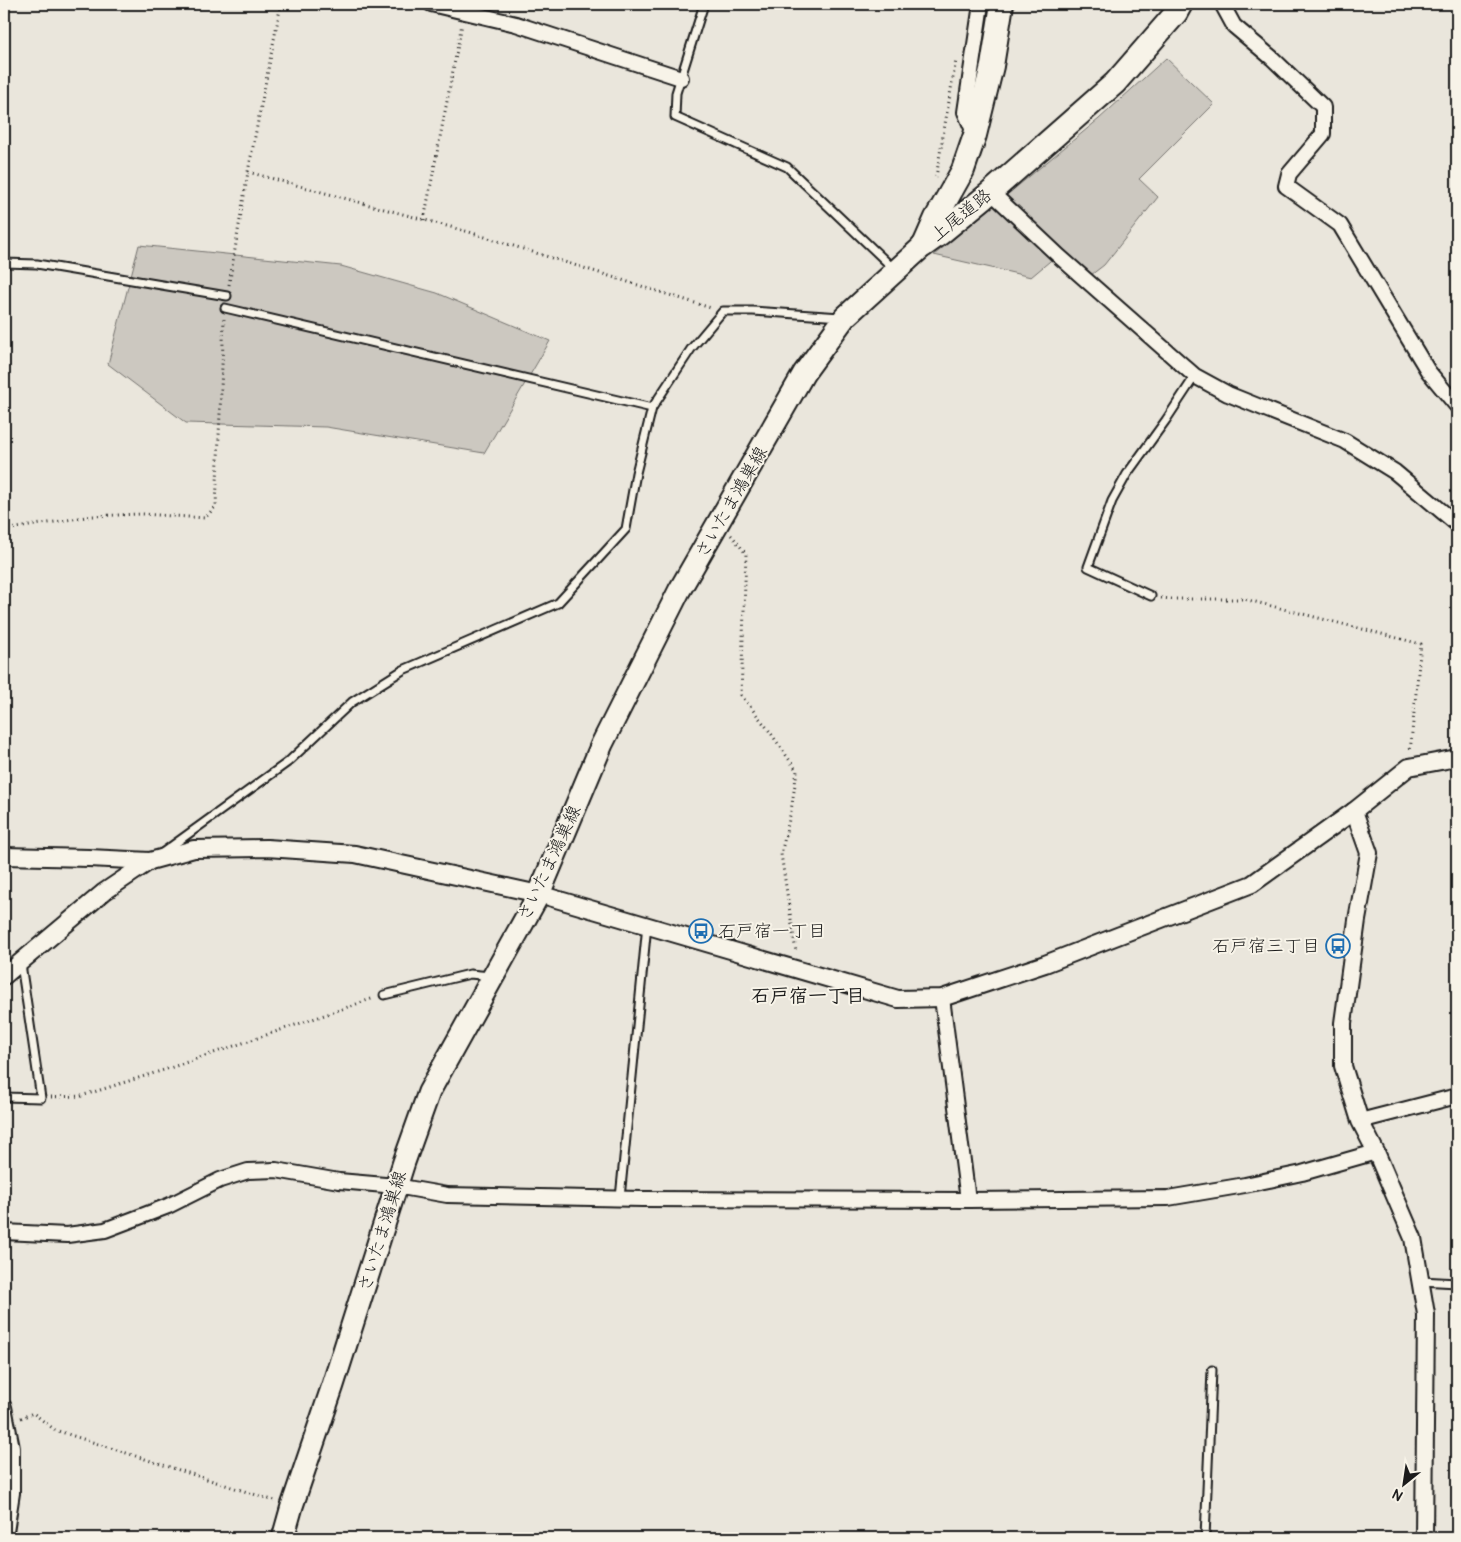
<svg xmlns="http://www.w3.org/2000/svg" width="1461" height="1542" font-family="Pangolin,'Klee One',sans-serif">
	<rect width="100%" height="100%" fill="#eae6dc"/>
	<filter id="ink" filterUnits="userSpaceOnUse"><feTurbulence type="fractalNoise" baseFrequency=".02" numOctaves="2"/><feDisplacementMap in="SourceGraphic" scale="10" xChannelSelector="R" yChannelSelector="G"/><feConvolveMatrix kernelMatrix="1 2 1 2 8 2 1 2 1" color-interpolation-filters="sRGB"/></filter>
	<g filter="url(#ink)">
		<g fill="#ccc8c0" stroke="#74726e">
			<path d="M1166,58L1214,104L1139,179L1158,197L1104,265L1091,275L1062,251L1031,277L934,255L1099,119Z"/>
			<path d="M139,245L341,266L437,293L550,341L484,453L326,427L186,423L108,364Z"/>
		</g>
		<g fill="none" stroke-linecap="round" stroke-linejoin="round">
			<g stroke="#1c1c1c" stroke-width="11">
				<g id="service">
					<path d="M704,4L676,93L675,117L787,167L895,270"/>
					<path d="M4,263L37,264L227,296"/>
					<path d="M225,308L652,408"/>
					<path d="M1151,596L1088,567L1112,501L1127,474L1166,420L1195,376"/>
					<path d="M162,853L288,762L352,702L403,670L558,603L626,529L636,473L652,408L691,349L723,311H753L841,317"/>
					<path d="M384,995L470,974L490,976"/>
					<path d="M4,1097L41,1098L21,964"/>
					<path d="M620,1198L647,925"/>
					<path d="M1421,1281L1457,1283"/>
					<path d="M1205,1538L1212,1370"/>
				</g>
			</g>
			<g stroke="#1c1c1c" stroke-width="18">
				<g id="minor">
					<path d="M431,4L516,24L681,78"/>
					<path d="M1222,4L1234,26L1272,58L1323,107V134L1289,174L1286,186L1340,225L1428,371L1457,406"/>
					<path d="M975,135L965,112L981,4"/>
					<path d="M991,192L1060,257L1195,376L1228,394L1345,441L1395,472L1457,524"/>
					<path d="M942,998L968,1200"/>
					<path d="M1360,1121L1457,1096"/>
					<path d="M4,1232L67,1235L105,1230L168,1206L220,1180L248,1171L276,1170L339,1181L396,1186L447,1195L642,1199L968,1200L1168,1198L1245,1185L1302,1173L1376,1152"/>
					<path d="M4,1407L12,1448V1493L5,1538"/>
				</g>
			</g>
			<g stroke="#1c1c1c" stroke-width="20">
				<g id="tertiary">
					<path d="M1354,811L1369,853L1357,920L1343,1023V1066L1360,1121L1376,1152L1413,1238L1426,1314L1424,1538"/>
					<path d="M4,856L89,858L150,861"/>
					<path d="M4,976L104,892L150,861L194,849L267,848L355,854L539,894L898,999L942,998L1045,964L1252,884L1354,811L1409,767L1457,758"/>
				</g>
			</g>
			<g stroke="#1c1c1c" stroke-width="25">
				<path id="primary" d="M283,1538L292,1506L333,1385L404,1162L429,1092L539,894L602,744L679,591L804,373L845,317L923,246"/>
			</g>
			<g stroke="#1c1c1c" stroke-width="26">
				<g id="trunk">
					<path d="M925,243L936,218L963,170L975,135L992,66L1002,4"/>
					<path d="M923,246L941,233L991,192L1115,83L1176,13L1181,4"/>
				</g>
			</g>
			<g stroke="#1c1c1c" stroke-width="3" stroke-dasharray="1 4" stroke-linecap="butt">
				<path d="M248,172L469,232L711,308"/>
				<path d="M936,177L956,60"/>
				<path d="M424,220L462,24"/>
				<path d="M229,285L248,172L281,4"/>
				<path d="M4,530L92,516L142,514L205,518L216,506L224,319"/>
				<path d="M731,535L733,537L746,554L741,695L768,729L797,771L791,811L781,854L796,952"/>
				<path d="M1161,598L1171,599H1244L1421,644L1410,752"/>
				<path d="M51,1097L81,1096L164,1070L374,998"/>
				<path d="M21,1418L33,1413L55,1430L275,1501"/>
			</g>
			<use href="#service" stroke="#f7f3e8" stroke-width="7"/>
			<use href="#minor" stroke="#f7f3e8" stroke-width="14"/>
			<use href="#tertiary" stroke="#f7f3e8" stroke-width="16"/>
			<use href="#primary" stroke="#f7f3e8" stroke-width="21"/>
			<use href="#trunk" stroke="#f7f3e8" stroke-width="22"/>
		</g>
	</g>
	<defs>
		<g id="bus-ring" transform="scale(1.25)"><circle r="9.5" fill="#f7f3e8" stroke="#1f6fb2" stroke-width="1.5"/><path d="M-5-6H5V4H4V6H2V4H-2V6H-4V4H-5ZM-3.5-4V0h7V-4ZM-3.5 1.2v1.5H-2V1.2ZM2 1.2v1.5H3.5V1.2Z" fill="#1f6fb2"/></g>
	</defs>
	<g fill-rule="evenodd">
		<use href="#bus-ring" x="701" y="931"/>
		<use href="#bus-ring" x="1338" y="946"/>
	</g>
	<g text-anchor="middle" stroke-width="4" stroke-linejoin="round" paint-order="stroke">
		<g font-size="18" fill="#1c1c1c" stroke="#f7f3e8">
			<text transform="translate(961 215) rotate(-39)" y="6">上尾道路</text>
			<text transform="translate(731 502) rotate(-60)" y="6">さいたま鴻巣線</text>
			<text transform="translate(549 863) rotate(-65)" y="6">さいたま鴻巣線</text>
			<text transform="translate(382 1231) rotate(-73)" y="6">さいたま鴻巣線</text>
		</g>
		<g font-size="18" fill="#1c1c1c" stroke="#f7f3e8" text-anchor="start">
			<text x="718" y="937">石戸宿一丁目</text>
			<text x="1320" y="952" text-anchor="end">石戸宿三丁目</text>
		</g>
		<g font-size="19" font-weight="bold" fill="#1c1c1c" stroke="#f7f3e8">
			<text x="808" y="1002">石戸宿一丁目</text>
		</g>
	</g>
	<rect width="1461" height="1542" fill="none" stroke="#f7f3e8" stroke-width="20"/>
	<rect x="10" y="10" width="1441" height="1522" fill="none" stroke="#1c1c1c" stroke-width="2" filter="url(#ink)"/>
	<g transform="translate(1404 1484) rotate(210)" stroke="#f7f3e8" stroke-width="4" paint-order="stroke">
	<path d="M0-4L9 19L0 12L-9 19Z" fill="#1c1c1c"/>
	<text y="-8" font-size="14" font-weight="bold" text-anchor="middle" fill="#1c1c1c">N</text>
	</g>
</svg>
